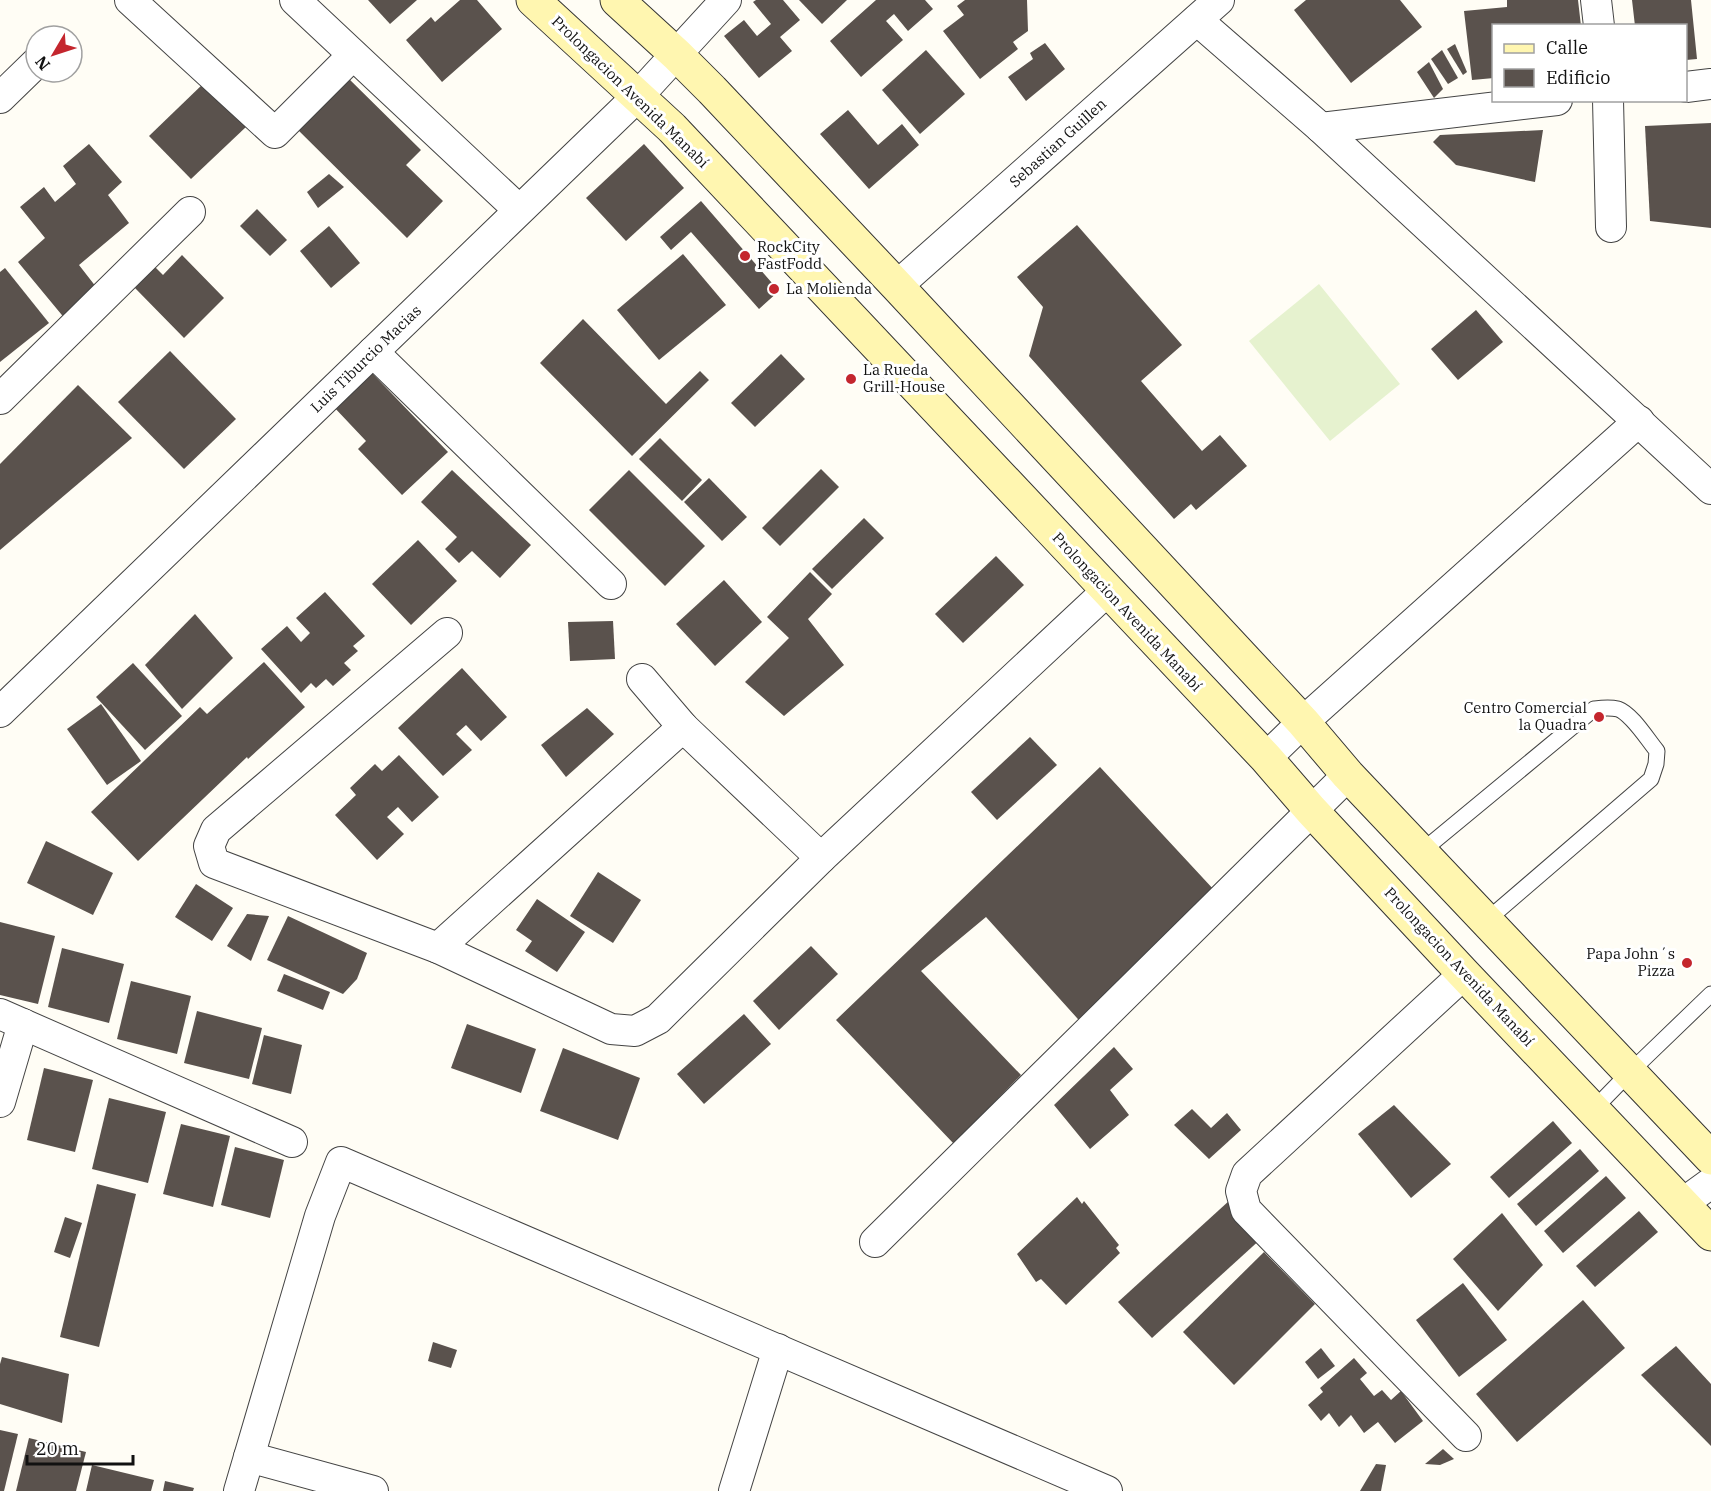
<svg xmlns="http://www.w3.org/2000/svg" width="1711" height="1491" font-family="'IBM Plex Serif',serif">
	<rect width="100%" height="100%" fill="#fffdf5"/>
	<path fill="#e6f2cf" d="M1319,284L1400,384L1330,441L1249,341Z"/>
	<g fill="#5a524d">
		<path d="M368,0H417L390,24Z"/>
		<path d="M460,0H477L502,29L442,82L406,40L431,17L435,22Z"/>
		<path d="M756,0H783L800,20L780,37L792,51L759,78L724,36L744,20L757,36L771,24L753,2Z"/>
		<path d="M799,0H847L822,24Z"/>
		<path d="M876,0H925L933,9L908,31L894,14L886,21L903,40L861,77L830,41Z"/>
		<path d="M965,0H1027L1028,31L1013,42L1018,49L980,79L943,31L964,15L957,6Z"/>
		<path d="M1306,0H1400L1422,27L1351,83L1294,10Z"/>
		<path d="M1507,0H1578L1581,26H1494V78L1472,80L1464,11L1507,7Z"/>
		<path d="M1632,0H1691L1697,59L1686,60V26H1635Z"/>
		<path d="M1045,43L1065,69L1026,101L1008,77L1033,59L1030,53Z"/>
		<path d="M1455,44L1467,72L1463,75L1447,49Z"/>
		<path d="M926,50L965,94L920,134L882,90Z"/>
		<path d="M1442,50L1458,78L1448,84L1431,59Z"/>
		<path d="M1429,62L1443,89L1434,98L1417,72Z"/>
		<path d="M345,75L421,150L406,165L443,201L407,238L295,127Z"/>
		<path d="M205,82L247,126L191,179L149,136Z"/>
		<path d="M848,110L878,145L902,124L919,145L869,189L820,134Z"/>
		<path d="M1711,123V228L1650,221L1645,126Z"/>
		<path d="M1543,130L1535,182L1456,165L1433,142L1440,135Z"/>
		<path d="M89,144L122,182L108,195L129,223L79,265L100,292L66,320L18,262L45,238L20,207L44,187L55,202L76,184L63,166Z"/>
		<path d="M644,144L684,188L626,241L586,198Z"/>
		<path d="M329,174L344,187L318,208L307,192Z"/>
		<path d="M701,201L779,291L759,309L691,232L671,250L660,237Z"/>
		<path d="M257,209L287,240L270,256L240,226Z"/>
		<path d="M1077,225L1182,345L1141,381L1202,451L1220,435L1247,466L1196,510L1191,504L1174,519L1029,356L1043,307L1017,277Z"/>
		<path d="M329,226L360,263L331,288L300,251Z"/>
		<path d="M683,254L726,305L659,360L617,310Z"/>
		<path d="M182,255L224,298L184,338L135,288L155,267L163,275Z"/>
		<path d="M5,268L49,323L0,362V272Z"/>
		<path d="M1476,310L1503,342L1458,380L1431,349Z"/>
		<path d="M583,319L666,404L700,371L709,380L632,456L540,363Z"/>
		<path d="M170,351L236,419L184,469L118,402Z"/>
		<path d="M781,354L805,379L755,427L731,403Z"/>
		<path d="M369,370L448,452L402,495L358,449L366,441L332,405Z"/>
		<path d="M78,385L132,438L0,550V464Z"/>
		<path d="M660,438L702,480L682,501L639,459Z"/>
		<path d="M821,469L839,487L780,546L762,528Z"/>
		<path d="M452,470L531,545L500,578L472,551L459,563L445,549L457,537L421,502Z"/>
		<path d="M629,470L705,546L665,586L589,510Z"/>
		<path d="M709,478L747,517L722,541L684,502Z"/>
		<path d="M864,518L884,538L832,589L812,569Z"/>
		<path d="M418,540L457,581L411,625L372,584Z"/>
		<path d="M996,556L1024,585L963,643L935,614Z"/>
		<path d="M810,572L832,594L808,619L844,665L784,716L745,682L789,638L767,617Z"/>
		<path d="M724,580L762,622L715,666L676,624Z"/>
		<path d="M325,592L365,636L353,646L358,651L344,663L351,670L333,686L326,679L316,688L311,683L301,693L261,649L287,626L301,642L310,633L296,618Z"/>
		<path d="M195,614L233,658L182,709L145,665Z"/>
		<path d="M613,621L615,659L570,661L568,622Z"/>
		<path d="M264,662L305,707L248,759L247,757L138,861L91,812L200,707L207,714Z"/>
		<path d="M133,663L182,716L145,750L96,697Z"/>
		<path d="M462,668L507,717L481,741L466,725L456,734L472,750L443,776L398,728Z"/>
		<path d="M101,704L141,761L107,785L67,729Z"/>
		<path d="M587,708L614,734L566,777L541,745Z"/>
		<path d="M1030,737L1057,765L997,820L971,792Z"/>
		<path d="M399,755L439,797L412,822L398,807L387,817L404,834L377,860L335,815L356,795L350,788L375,764L382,771Z"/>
		<path d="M1100,767L1215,891L1086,1028L986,917L921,971L1021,1075L954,1144L836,1020Z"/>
		<path d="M46,841L113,873L93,915L27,883Z"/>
		<path d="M598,872L641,900L613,943L570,916Z"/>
		<path d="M196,884L233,908L212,941L175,917Z"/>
		<path d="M537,899L585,932L557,972L525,951L532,941L516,930Z"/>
		<path d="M247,914L269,916L251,961L227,946Z"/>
		<path d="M288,916L367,953L357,979L343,994L267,960Z"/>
		<path d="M0,922L55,936L38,1004L0,995Z"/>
		<path d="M811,946L838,974L779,1030L753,1001Z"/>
		<path d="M62,948L124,964L109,1023L48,1007Z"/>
		<path d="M284,974L330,992L323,1010L277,991Z"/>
		<path d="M131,981L191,996L177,1054L117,1039Z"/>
		<path d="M197,1011L262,1028L249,1079L184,1063Z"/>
		<path d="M744,1014L771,1044L704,1104L677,1074Z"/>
		<path d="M467,1024L536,1049L521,1093L451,1068Z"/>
		<path d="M264,1035L302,1045L291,1094L252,1084Z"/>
		<path d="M1114,1047L1133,1069L1110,1090L1129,1115L1090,1149L1054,1105Z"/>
		<path d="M563,1048L640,1078L618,1140L540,1111Z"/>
		<path d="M44,1068L93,1080L75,1152L27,1140Z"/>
		<path d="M109,1098L166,1112L148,1183L92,1169Z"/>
		<path d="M1394,1105L1451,1164L1411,1198L1358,1134Z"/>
		<path d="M1192,1109L1211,1128L1227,1113L1241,1130L1209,1159L1174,1125Z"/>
		<path d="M1553,1121L1572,1143L1509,1198L1490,1177Z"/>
		<path d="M181,1124L230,1136L213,1207L163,1194Z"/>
		<path d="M235,1147L284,1160L270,1218L221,1205Z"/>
		<path d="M1580,1149L1599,1171L1536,1226L1517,1204Z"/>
		<path d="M1606,1176L1626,1198L1563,1253L1544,1231Z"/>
		<path d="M97,1184L136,1194L99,1347L60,1337Z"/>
		<path d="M1077,1197L1082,1204L1084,1201L1119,1245L1116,1248L1120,1253L1066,1305L1041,1279L1036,1282L1017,1254Z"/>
		<path d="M1230,1200L1263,1237L1152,1338L1118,1302Z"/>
		<path d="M1639,1211L1658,1232L1595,1287L1576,1266Z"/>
		<path d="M1502,1213L1543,1265L1498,1311L1453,1259Z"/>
		<path d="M65,1217L82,1223L70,1258L54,1252Z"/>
		<path d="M1264,1252L1315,1304L1234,1385L1183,1332Z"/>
		<path d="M1463,1283L1507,1340L1459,1377L1416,1320Z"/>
		<path d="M1583,1300L1625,1348L1517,1442L1476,1394Z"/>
		<path d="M433,1342L457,1350L451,1368L428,1361Z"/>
		<path d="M1676,1346L1711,1384V1446L1641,1375Z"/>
		<path d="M1321,1348L1335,1366L1318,1379L1305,1362Z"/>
		<path d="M2,1357L69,1374L62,1423L0,1404V1364Z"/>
		<path d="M1354,1358L1367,1373L1360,1379L1374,1396L1382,1390L1391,1400L1401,1391L1423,1421L1395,1443L1378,1422L1364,1433L1351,1415L1339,1427L1329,1413L1321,1421L1308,1405L1323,1392L1320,1388Z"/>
		<path d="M0,1430L18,1434L4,1491H0Z"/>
		<path d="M29,1438L86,1452L76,1491H16Z"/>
		<path d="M1443,1449L1454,1459L1440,1465L1425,1464Z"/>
		<path d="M1376,1464L1386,1465L1381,1491H1360Z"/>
		<path d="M92,1465L154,1480L151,1491H86Z"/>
		<path d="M165,1481L194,1488L193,1491H163Z"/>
	</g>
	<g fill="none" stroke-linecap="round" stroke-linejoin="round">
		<g stroke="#444" stroke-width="17">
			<g id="service">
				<path d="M1421,852L1594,709C1602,708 1609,707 1618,709C1632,714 1647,739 1657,751L1656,764L1651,779L1486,921"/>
				<path d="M1593,1110L1629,1073L1711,994"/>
			</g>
		</g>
		<g stroke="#444" stroke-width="32">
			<g id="minor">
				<path d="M130,0L275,133L353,55"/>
				<path d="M295,0L519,210"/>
				<path d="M1596,0L1599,26"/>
				<path d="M1197,20L1321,128L1711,489"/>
				<path d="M1686,87L1711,84"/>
				<path d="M0,98L36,63"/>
				<path d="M1608,100L1611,227"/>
				<path d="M1321,128L1557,100"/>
				<path d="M897,286L1219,0"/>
				<path d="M373,352L611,584"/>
				<path d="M0,399L190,212"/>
				<path d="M447,633L216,830L209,846L214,863L438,948L611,1029L635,1031L658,1019L821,858L1107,591"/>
				<path d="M642,679L683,727"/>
				<path d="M0,712L638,96L726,0"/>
				<path d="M1266,758L1303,722L1639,421"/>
				<path d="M438,948L683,727L821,858"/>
				<path d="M1464,974L1247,1174L1241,1191L1246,1210L1466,1436"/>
				<path d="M0,1014L292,1142"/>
				<path d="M0,1102L23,1024"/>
				<path d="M1682,1204L1711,1183"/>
				<path d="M875,1242L1348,775"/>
				<path d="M249,1457L320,1216L341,1162L1107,1491"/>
				<path d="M239,1491L249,1457L373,1491"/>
				<path d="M734,1491L778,1349"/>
			</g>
		</g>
		<g stroke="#333" stroke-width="35">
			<g id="secondary">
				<path d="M533,0L672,128L1266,758L1311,810L1464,974L1711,1234"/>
				<path d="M617,0L677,55L712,90L897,286L1303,722L1348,775L1711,1158"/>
			</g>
		</g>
		<use href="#service" stroke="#fff" stroke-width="15"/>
		<use href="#minor" stroke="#fff" stroke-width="30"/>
		<use href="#secondary" stroke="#fff6b0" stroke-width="33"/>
	</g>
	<g fill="#c4262e" stroke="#fff" stroke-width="2">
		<circle cx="745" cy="256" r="6"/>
		<circle cx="774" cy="289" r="6"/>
		<circle cx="851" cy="379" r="6"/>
		<circle cx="1599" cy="717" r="6"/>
		<circle cx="1687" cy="963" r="6"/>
	</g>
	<g text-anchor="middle" stroke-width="6" stroke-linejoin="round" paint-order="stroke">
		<g font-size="15" fill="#111" stroke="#fff">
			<text transform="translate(630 92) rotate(44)" y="5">Prolongacion Avenida Manabí</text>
			<text transform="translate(1058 143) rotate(-42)" y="5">Sebastian Guillen</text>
			<text transform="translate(366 359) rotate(-44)" y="5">Luis Tiburcio Macias</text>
			<text transform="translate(1127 612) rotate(47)" y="5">Prolongacion Avenida Manabí</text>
			<text transform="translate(1459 967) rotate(47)" y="5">Prolongacion Avenida Manabí</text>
		</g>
		<g font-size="15" fill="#111" stroke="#fff" text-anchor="start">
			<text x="757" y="252">RockCity<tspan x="757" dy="17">FastFodd</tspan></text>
			<text x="786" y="294">La Molienda</text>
			<text x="863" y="375">La Rueda<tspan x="863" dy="17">Grill-House</tspan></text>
			<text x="1587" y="713" text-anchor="end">Centro Comercial<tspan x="1587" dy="17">la Quadra</tspan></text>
			<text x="1675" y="959" text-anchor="end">Papa John´s<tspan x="1675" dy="17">Pizza</tspan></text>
		</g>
	</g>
	<rect x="1492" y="24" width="195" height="78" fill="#ffffff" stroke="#a0a0a0" stroke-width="1.5"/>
	<rect x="1504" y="44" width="30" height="9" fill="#fff6b0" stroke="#a0a0a0" stroke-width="1.5"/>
	<text x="1546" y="54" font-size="18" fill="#111111">Calle</text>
	<rect x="1504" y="69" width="30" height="18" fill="#5a524d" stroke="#a0a0a0" stroke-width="1.5"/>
	<text x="1546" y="84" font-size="18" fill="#111111">Edificio</text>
	<g transform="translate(54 54) rotate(231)"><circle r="28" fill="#ffffff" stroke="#a0a0a0" stroke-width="1.5"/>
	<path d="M0-4.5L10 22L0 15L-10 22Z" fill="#c4262e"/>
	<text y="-9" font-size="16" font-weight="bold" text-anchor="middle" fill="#111111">N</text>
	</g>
	<path d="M27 1455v9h106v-9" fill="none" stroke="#111111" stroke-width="3"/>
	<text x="36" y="1455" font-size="18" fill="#111111" stroke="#ffffff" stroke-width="4.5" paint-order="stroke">20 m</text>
</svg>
